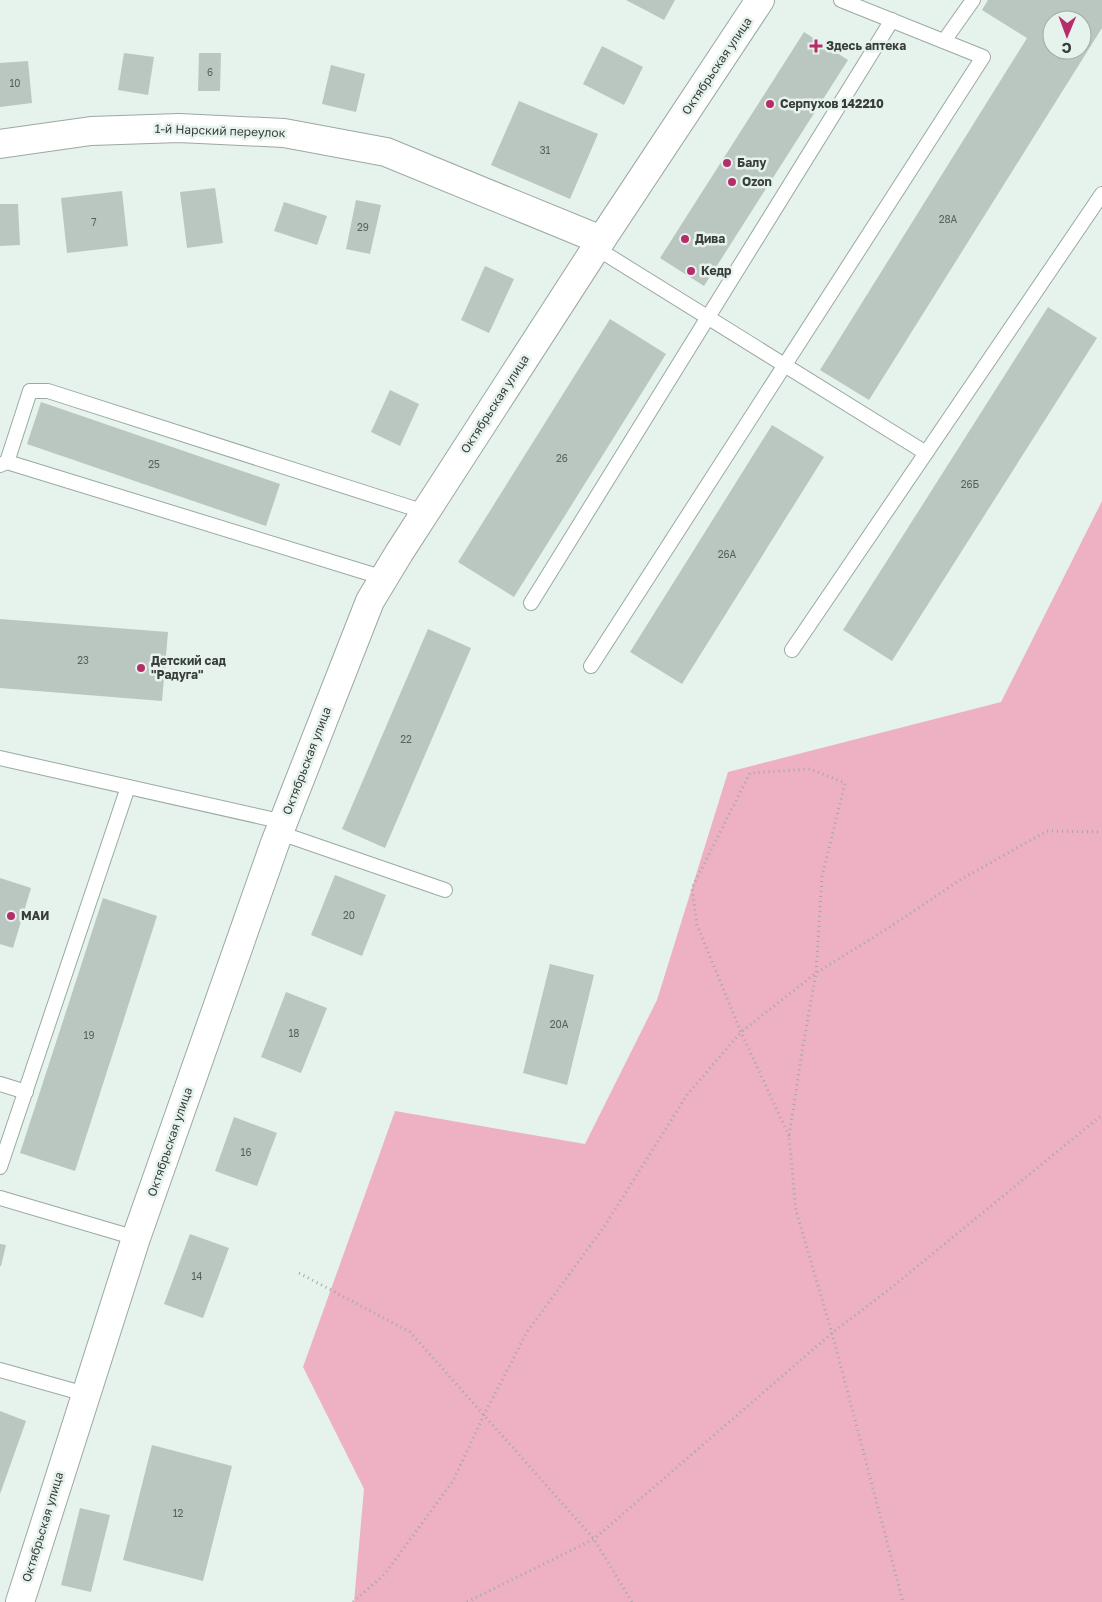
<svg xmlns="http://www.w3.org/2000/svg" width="1102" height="1602" font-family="'Golos Text',sans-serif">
	<rect width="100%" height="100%" fill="#e6f3ec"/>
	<path fill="#edb1c3" d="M1102,501V1602H354L364,1489L303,1367L395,1111L585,1144L657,1000L728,772L1001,702Z"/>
	<g fill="#bac6c0" fill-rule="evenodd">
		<path d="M626,0H675L664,20Z"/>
		<path d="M988,0H1102V28L869,400L820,370L1027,38L982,10ZM1052,20H1082V50H1052Z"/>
		<path d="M804,32L848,60L704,286L660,258Z"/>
		<path d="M602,46L643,67L624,105L583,84Z"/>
		<path d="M124,53L154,57L148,95L118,90Z"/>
		<path d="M199,53H221L220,91H198Z"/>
		<path d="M28,61L32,103L0,107V63Z"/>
		<path d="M331,65L365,74L356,112L322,104Z"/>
		<path d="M519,101L598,134L570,199L491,165Z"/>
		<path d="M215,188L223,243L187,248L180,192Z"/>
		<path d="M122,191L128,246L67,253L61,198Z"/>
		<path d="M356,200L381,205L370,254L346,249Z"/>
		<path d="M284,202L327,216L317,245L274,231Z"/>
		<path d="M0,204H18L20,245L0,246Z"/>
		<path d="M485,266L514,279L489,333L461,320Z"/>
		<path d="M1048,307L1097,338L892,661L843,630Z"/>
		<path d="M610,319L666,354L514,597L458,562Z"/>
		<path d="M390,390L419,404L400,446L371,432Z"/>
		<path d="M41,402L280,484L266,526L27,444Z"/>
		<path d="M772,425L824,457L682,684L630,652Z"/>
		<path d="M0,619L168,632L162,701L0,688Z"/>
		<path d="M428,629L471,648L385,848L342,829Z"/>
		<path d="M335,875L386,895L362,956L311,935Z"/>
		<path d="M0,878L31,888L13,948L0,944Z"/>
		<path d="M103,898L157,916L75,1171L20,1153Z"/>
		<path d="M550,964L594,975L567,1085L523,1073Z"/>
		<path d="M286,992L327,1008L301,1073L261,1057Z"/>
		<path d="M234,1117L277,1133L257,1186L215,1171Z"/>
		<path d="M190,1234L229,1248L203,1318L164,1304Z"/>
		<path d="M0,1244L6,1245L1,1266H0Z"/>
		<path d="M0,1411L26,1421L0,1494Z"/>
		<path d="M152,1445L232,1466L203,1581L123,1560Z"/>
		<path d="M80,1508L110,1515L91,1592L61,1585Z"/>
	</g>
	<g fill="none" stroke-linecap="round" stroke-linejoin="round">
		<g stroke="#9ca8a2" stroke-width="16">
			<g id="lane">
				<path d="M944,41L973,0"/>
				<path d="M596,248L926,453"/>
				<path d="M7,462L30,391H48L425,512"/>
				<path d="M0,465L7,462L384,578"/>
				<path d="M531,603L892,20"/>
				<path d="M792,650L1102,194"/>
				<path d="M591,666L983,57L841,0"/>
				<path d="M0,758L284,822"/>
				<path d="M280,833L445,890"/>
				<path d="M0,1084L26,1092"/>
				<path d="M0,1167L128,787"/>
				<path d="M0,1198L136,1238"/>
				<path d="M0,1370L85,1394"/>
			</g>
		</g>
		<g stroke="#9ca8a2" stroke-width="30">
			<path id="street" d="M0,144L91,131L179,128L284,133L386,152L601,240"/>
		</g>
		<g stroke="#9ca8a2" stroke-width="30">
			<path id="secondary" d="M20,1602L136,1238L275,843L370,601L399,553L596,248L760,0"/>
		</g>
		<g stroke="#a0a9a5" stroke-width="3" stroke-dasharray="1 4" stroke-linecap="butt">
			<path d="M789,1136L741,1032L697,925L692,888L750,773L810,769L845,783L822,877L816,973L802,1052L789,1136L796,1211L832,1333L903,1602"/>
			<path d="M299,1273L410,1332L594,1539L632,1602"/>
			<path d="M353,1602L384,1575L453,1481L484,1415L527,1332L606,1224L687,1095L741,1032L816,973L890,927L960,880L1047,831L1102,832"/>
			<path d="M467,1602L594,1539L832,1333L892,1287L1102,1115"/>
		</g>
		<use href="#lane" stroke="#fff" stroke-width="14"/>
		<use href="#street" stroke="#fff" stroke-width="28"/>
		<use href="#secondary" stroke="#fff" stroke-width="28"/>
	</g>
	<g fill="#b72d6a" stroke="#e6f3ec" stroke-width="2">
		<path d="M813.5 38.5h5v5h5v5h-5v5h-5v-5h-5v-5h5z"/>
		<circle cx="770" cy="104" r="5"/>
		<circle cx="727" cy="163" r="5"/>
		<circle cx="732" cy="182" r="5"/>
		<circle cx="685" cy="239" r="5"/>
		<circle cx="691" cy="271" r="5"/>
		<circle cx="141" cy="668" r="5"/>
		<circle cx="11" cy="916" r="5"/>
	</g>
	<g text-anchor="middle" stroke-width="5" stroke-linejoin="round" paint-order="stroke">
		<g font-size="10" fill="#59605d">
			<text x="210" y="76">6</text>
			<text x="15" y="87">10</text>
			<text x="545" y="154">31</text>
			<text x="948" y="223">28А</text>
			<text x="94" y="226">7</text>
			<text x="363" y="231">29</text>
			<text x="562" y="462">26</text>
			<text x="154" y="468">25</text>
			<text x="970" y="488">26Б</text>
			<text x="727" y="558">26А</text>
			<text x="83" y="664">23</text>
			<text x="406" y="743">22</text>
			<text x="349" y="919">20</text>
			<text x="559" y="1028">20А</text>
			<text x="294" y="1037">18</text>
			<text x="89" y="1039">19</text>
			<text x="246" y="1156">16</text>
			<text x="197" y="1280">14</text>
			<text x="178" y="1517">12</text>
		</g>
		<g font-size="12" font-weight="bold" fill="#393e3c" stroke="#e6f3ec" text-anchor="start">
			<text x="826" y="50">Здесь аптека</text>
			<text x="780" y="108">Серпухов 142210</text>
			<text x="737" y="167">Балу</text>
			<text x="742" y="186">Ozon</text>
			<text x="695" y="243">Дива</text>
			<text x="701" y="275">Кедр</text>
			<text x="151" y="665">Детский сад<tspan x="151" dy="14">"Радуга"</tspan></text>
			<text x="21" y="920">МАИ</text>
		</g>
		<g font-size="12" fill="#393e3c" stroke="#e6f3ec">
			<text transform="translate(717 66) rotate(-56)" y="4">Октябрьская улица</text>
			<text transform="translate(220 131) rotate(2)" y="4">1-й Нарский переулок</text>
			<text transform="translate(495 404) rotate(-57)" y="4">Октябрьская улица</text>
			<text transform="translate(307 761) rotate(-69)" y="4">Октябрьская улица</text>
			<text transform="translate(170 1142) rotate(-71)" y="4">Октябрьская улица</text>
			<text transform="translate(43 1527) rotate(-73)" y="4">Октябрьская улица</text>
		</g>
	</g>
	<g transform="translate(1067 35) rotate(181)"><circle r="24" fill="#e6f3ec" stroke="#a1aba6"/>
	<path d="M0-4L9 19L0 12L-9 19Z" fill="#b72d6a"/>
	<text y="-8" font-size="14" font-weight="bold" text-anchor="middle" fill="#393e3c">С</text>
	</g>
</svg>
